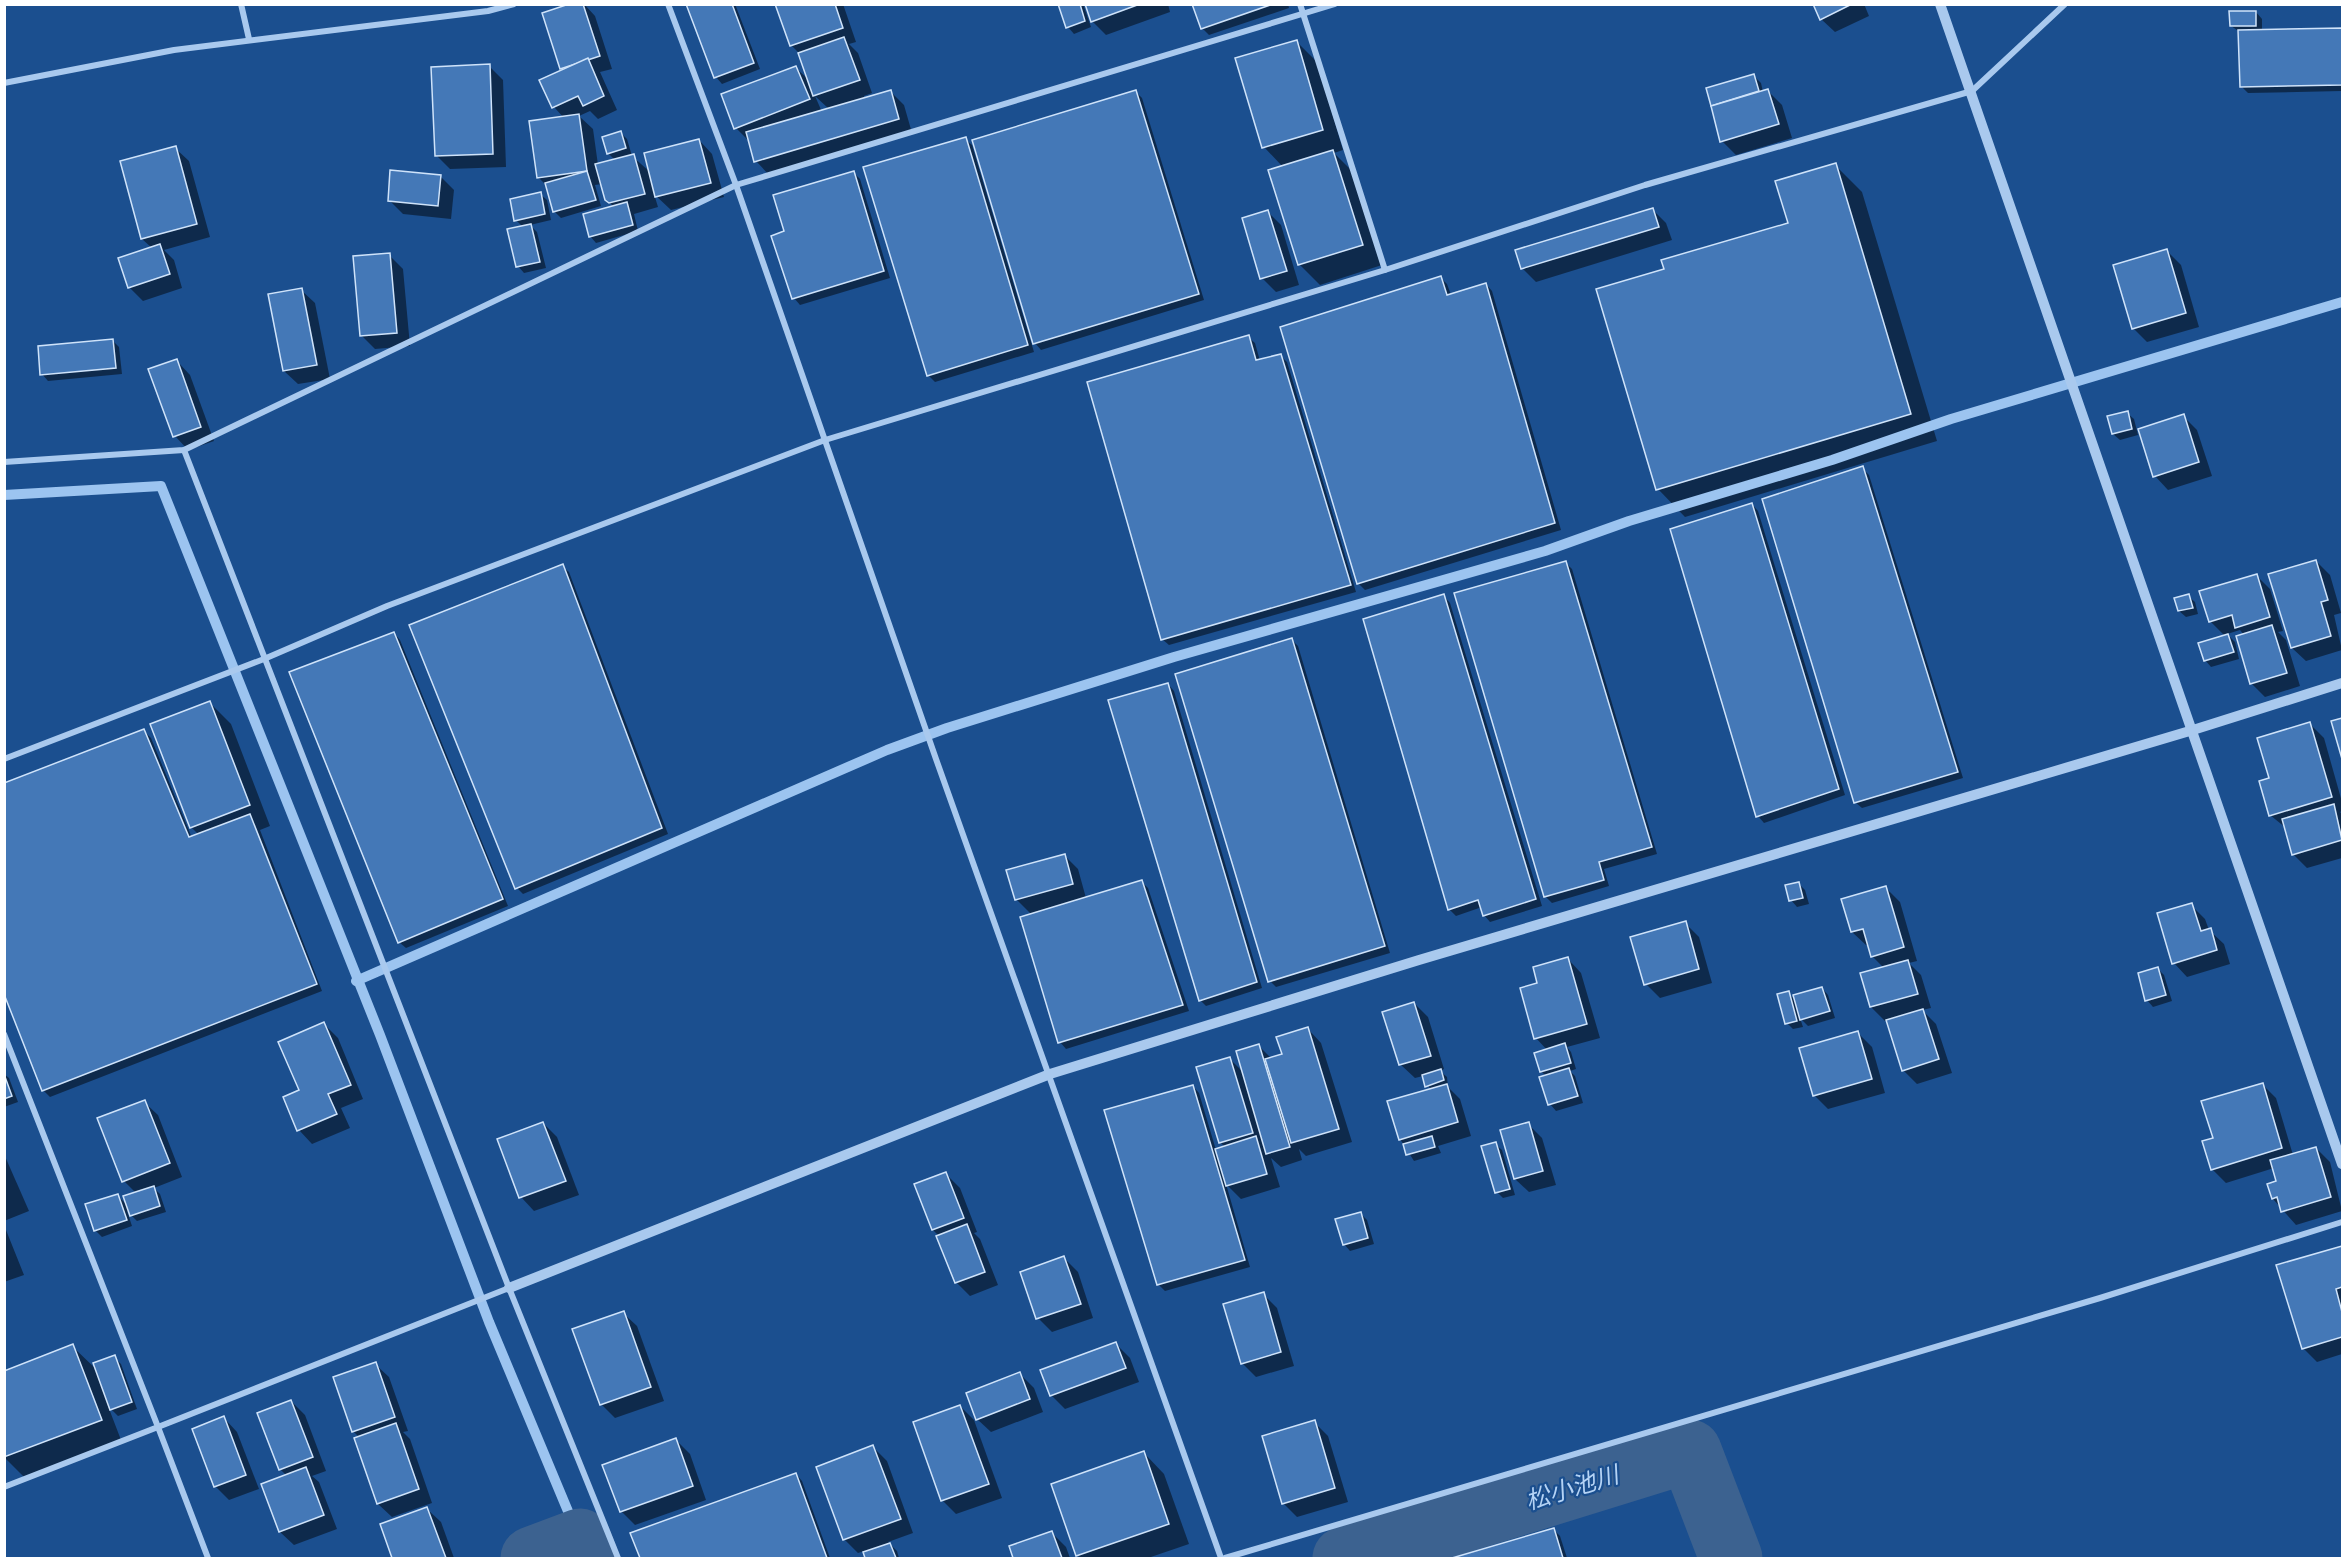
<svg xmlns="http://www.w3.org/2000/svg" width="2347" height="1563" font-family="'Space Grotesk','Noto Sans JP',sans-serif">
	<rect width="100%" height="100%" fill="#1b4f8f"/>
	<g fill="#0007" fill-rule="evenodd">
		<path d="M574,4H584L595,16L612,69L600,72L617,110L598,119L590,111L579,116L593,129L598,165L615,160L608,153L620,132L627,139L632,156L650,172L699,140L712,154L724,197L671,210L654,194L658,207L634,214L638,231L596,243L590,236L614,207L606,199L602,184L595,185L601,206L561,218L554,211L547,186L538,177L564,118L554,107L541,81L564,71L561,68Z"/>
		<path d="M688,4H735L760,69L722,84L716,77Z"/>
		<path d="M777,4H843L856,42L849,44L858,53L872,93L864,96V99L890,91L904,105L912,133L769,175L756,161L750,142L736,128L796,68L810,81L800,54L791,45ZM815,96L829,109L822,112Z"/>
		<path d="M1060,4H1083L1091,27L1074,34L1068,27Z"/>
		<path d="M1087,4H1168L1170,12L1106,35L1092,21Z"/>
		<path d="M1194,4H1288L1289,8L1209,35L1202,28Z"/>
		<path d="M1814,4H1864L1869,16L1835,32L1821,19Z"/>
		<path d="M2256,12L2262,19V31L2342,29V91L2248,93L2241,86L2240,32L2231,26Z"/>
		<path d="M1296,41L1317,62L1343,150L1334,153L1353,172L1382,265L1320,285L1299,264L1283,167L1264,147Z"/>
		<path d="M489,66L503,80L506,167L450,169L436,155Z"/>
		<path d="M1754,76L1761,83L1763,92L1768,91L1782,105L1792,138L1736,155L1722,141L1713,105Z"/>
		<path d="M1136,92L1142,98L1204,300L1041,350L1035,343Z"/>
		<path d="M965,139L972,145L1034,352L935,382L928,375Z"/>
		<path d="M175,148L189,161L210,237L164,250L174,260L182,288L143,301L129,287L152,248L142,239Z"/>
		<path d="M1835,165L1862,192L1937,441L1685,517L1658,489L1666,270L1790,224Z"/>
		<path d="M854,173L860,179L890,278L800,305L794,298L786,232Z"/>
		<path d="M440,176L454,190L451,219L403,214L389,200Z"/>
		<path d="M540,194L547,200L551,220L530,225L537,232L546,268L524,273L518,266L523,227L516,220Z"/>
		<path d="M1653,210L1666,223L1672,240L1536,282L1522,268Z"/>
		<path d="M1268,212L1281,225L1299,285L1276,292L1262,278Z"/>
		<path d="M2167,251L2181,265L2199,327L2147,342L2133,328Z"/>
		<path d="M389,255L403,269L410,346L375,349L361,335Z"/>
		<path d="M1440,277L1447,284L1451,295L1486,284L1492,291L1561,530L1365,590L1359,584L1282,328Z"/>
		<path d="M301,290L315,303L330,379L298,384L284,371Z"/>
		<path d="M1248,337L1255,343L1260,361L1281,356L1287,362L1356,592L1169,645L1162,639Z"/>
		<path d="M113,341L119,347L122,374L48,381L42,374Z"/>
		<path d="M177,361L190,375L214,441L188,450L175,436Z"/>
		<path d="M2127,413L2134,419L2138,435L2120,440L2113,434Z"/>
		<path d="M2183,416L2197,430L2212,476L2168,490L2155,476Z"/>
		<path d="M1862,468L1869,475L1963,778L1862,808L1855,802Z"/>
		<path d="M1752,504L1758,511L1845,795L1764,823L1758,816Z"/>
		<path d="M2316,561L2330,575L2341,613L2334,615L2342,650L2306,661L2292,648Z"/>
		<path d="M1565,562L1572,569L1657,854L1604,869L1609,886L1552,903L1545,896Z"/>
		<path d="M562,566L569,572L668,834L523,894L517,888Z"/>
		<path d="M2256,575L2270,589L2283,631L2278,632L2286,640L2300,686L2265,697L2251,683L2244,635L2240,630L2227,634L2235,642L2239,659L2211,667L2205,660L2225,636L2210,621Z"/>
		<path d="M1444,596L1450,603L1542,906L1490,922L1484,915L1482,907L1456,916L1449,909Z"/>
		<path d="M2188,596L2195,602L2198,614L2186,617L2179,611Z"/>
		<path d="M394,633L400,640L508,906L406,948L399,942Z"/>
		<path d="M1292,640L1298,646L1390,953L1276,987L1270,981Z"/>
		<path d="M1168,684L1174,691L1262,988L1206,1006L1200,1000Z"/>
		<path d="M210,703L231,724L270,826L260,830L322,991L50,1097L43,1090L144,731L151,738L192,838L199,835L191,827Z"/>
		<path d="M2310,724L2324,738L2342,802V811L2340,812L2342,814V858L2307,868L2293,854L2286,828L2270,815L2271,779Z"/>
		<path d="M1064,855L1078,869L1086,898L1141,881L1148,888L1189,1011L1066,1049L1060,1042L1032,915L1016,899Z"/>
		<path d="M1799,884L1805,890L1809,904L1797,907L1791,900Z"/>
		<path d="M1886,888L1900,902L1917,961L1909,963L1921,975L1931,1008L1922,1010L1936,1024L1952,1073L1917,1084L1903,1070L1888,1020L1885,1021L1871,1007L1884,968L1872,956L1869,945H1866L1852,932Z"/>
		<path d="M2191,905L2205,919L2209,930L2224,944L2230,964L2187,977L2174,963Z"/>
		<path d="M1685,923L1699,937L1712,983L1660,998L1646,984Z"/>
		<path d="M1568,959L1581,973L1600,1038L1567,1047L1571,1052L1576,1069L1570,1071L1575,1076L1583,1103L1556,1111L1550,1104L1546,1076L1541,1071L1547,1050L1536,1038Z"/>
		<path d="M2158,969L2164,975L2172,1001L2153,1007L2147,1000Z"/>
		<path d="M1822,988L1828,995L1835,1018L1808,1026L1800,1018L1803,1027L1793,1029L1787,1023L1788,993L1796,1001Z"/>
		<path d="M1414,1003L1428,1017L1444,1069L1440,1071L1447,1077L1448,1087L1460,1099L1471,1136L1438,1146L1441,1153L1414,1161L1400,1139L1431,1090L1423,1076L1415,1078L1401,1065L1384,1013Z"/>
		<path d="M324,1024L338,1038L363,1099L341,1108L350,1128L312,1144L299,1130L301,1091Z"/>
		<path d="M1308,1029L1321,1043L1352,1142L1306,1156L1299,1149L1302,1160L1281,1167L1271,1158L1280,1187L1241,1199L1226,1184L1250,1267L1165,1291L1158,1284L1193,1086L1199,1093L1216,1150L1225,1147L1220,1142L1229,1058L1243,1072L1259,1046L1272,1059L1284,1055Z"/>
		<path d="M1858,1033L1872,1047L1885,1093L1828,1109L1814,1095Z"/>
		<path d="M4,1074L9,1078L18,1102L4,1107Z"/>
		<path d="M2262,1084L2276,1098L2293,1155L2316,1148L2330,1162L2342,1211L2296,1225L2273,1199L2269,1185L2278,1182L2274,1168L2226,1183L2212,1169L2214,1139Z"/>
		<path d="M144,1102L158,1115L182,1177L154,1188L160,1194L166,1212L137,1221L127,1211L132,1226L102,1237L95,1230L117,1195L128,1206L136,1193L124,1181Z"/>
		<path d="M543,1123L557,1137L579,1195L534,1211L521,1197L499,1140Z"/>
		<path d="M1528,1124L1542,1138L1556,1185L1529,1192L1515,1179Z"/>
		<path d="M1495,1144L1502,1150L1515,1195L1503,1198L1497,1192Z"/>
		<path d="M4,1154L29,1211L4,1221Z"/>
		<path d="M946,1174L960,1188L977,1232L974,1233L980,1239L998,1285L970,1296L956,1282L939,1236L933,1230Z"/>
		<path d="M1360,1213L1367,1220L1374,1244L1350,1251L1344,1244Z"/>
		<path d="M4,1225L24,1275L4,1282Z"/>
		<path d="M2342,1247V1354L2317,1362L2303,1348L2278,1266Z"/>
		<path d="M1064,1258L1078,1272L1093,1318L1052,1332L1038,1318L1022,1273Z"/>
		<path d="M1263,1294L1277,1308L1294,1366L1256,1377L1243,1364L1225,1305Z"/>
		<path d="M623,1313L637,1326L664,1401L615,1418L601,1404Z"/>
		<path d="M1116,1344L1130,1358L1139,1382L1065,1409L1051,1395Z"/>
		<path d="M72,1346L97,1370L114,1357L121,1364L137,1409L118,1416L108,1406L121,1440L25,1478L4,1457V1372Z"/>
		<path d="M375,1364L389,1377L408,1431L403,1432L410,1439L432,1503L392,1517L378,1504L356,1439L360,1438L353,1431Z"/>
		<path d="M1020,1374L1034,1388L1043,1412L991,1432L977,1419Z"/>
		<path d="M291,1401L305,1415L326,1471L312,1476L319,1482L337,1529L294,1545L280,1532L262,1485L287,1476L280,1469Z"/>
		<path d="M960,1406L974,1420L1002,1498L956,1514L942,1500Z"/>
		<path d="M224,1418L237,1432L259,1489L229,1500L215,1486Z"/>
		<path d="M1314,1422L1328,1436L1348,1502L1297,1517L1283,1503Z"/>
		<path d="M676,1440L690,1454L706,1500L635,1525L621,1511Z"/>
		<path d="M873,1447L887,1461L913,1533L888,1542L897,1551L899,1558H867L864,1551L858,1553L844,1539Z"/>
		<path d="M1144,1453L1164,1474L1189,1544L1148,1558H1081L1077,1555Z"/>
		<path d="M796,1474L802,1481L830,1558H641L632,1534Z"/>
		<path d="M427,1509L441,1522L454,1558H394L382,1525Z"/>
		<path d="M1553,1529L1560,1536L1567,1558H1457Z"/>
		<path d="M1052,1533L1066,1547L1070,1558H1015L1011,1547Z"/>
	</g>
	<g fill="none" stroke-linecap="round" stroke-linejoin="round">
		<g stroke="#9cc4f0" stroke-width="10">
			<path d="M4,495L161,486L380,1035L489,1322L580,1540"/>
			<path d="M356,981L887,750L947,728L1174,657L1545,551L1629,521L1832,460L1951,419L2342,302"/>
		</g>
		<g stroke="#3c6290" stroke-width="63">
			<path d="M532,1558L580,1540L587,1558"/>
			<path d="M1344,1558L1690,1451L1731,1558"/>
		</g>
	</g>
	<g fill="#4478b7" stroke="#cfe3fa" stroke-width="1.5">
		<path d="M569,4H583L600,56L560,69L542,13Z"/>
		<path d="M686,4H732L754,63L714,78Z"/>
		<path d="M775,4H835L843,28L790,46Z"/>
		<path d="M1058,4H1080L1085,21L1066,28Z"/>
		<path d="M1085,4H1140L1091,22Z"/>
		<path d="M1192,4H1273L1201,29Z"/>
		<path d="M1813,4H1852L1820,20Z"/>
		<path d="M2229,11H2256V26H2230Z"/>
		<path d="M2342,28V85L2240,87L2238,30Z"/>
		<path d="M844,37L860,80L813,96L798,53Z"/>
		<path d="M1297,40L1323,130L1262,148L1235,58Z"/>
		<path d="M588,58L604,96L583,106L578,96L552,108L539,80Z"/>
		<path d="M490,64L493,154L435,156L431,67Z"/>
		<path d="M796,66L810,99L734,129L721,94Z"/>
		<path d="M1754,74L1759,91L1711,106L1706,88Z"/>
		<path d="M1768,89L1779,124L1720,142L1711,106Z"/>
		<path d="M891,90L899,119L754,162L746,132Z"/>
		<path d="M1136,90L1199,294L1033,344L972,140Z"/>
		<path d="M579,114L587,171L537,178L529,121Z"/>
		<path d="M621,131L626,148L607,154L602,137Z"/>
		<path d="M966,137L1028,345L927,376L863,167Z"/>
		<path d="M699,139L711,183L655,197L644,153Z"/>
		<path d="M176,146L197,224L141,239L120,161Z"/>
		<path d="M1333,150L1363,245L1298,265L1268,170Z"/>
		<path d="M634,154L645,194L609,203L605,200L595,164Z"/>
		<path d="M1836,163L1911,414L1656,490L1596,289L1664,269L1661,260L1788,223L1775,181Z"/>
		<path d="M390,170L441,175L438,206L388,201Z"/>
		<path d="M587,171L596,200L553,212L545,183Z"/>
		<path d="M854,171L884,271L792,299L771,236L784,231L773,195Z"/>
		<path d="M541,192L545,214L514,221L510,199Z"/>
		<path d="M627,202L633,225L589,237L583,214Z"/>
		<path d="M1653,208L1659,227L1521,269L1515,250Z"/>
		<path d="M1268,210L1287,271L1260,279L1242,218Z"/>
		<path d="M531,224L540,262L516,267L507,229Z"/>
		<path d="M160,244L170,274L128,288L118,258Z"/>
		<path d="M2167,249L2186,313L2132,329L2113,265Z"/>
		<path d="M390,253L397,333L360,336L353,256Z"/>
		<path d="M1441,276L1447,295L1486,283L1555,523L1357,584L1280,327Z"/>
		<path d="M302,288L317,365L283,371L268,294Z"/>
		<path d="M1249,335L1256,360L1281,354L1351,585L1161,640L1087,382Z"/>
		<path d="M113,339L116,368L40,375L38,346Z"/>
		<path d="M177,359L201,427L173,437L148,369Z"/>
		<path d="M2128,411L2132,429L2112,434L2107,416Z"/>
		<path d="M2184,414L2199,462L2153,477L2138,429Z"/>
		<path d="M1863,466L1958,772L1854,803L1762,499Z"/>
		<path d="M1752,503L1839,789L1756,817L1670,529Z"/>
		<path d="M2316,560L2328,600L2321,602L2331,636L2291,648L2268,574Z"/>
		<path d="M1566,561L1652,847L1599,862L1604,880L1544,897L1454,593Z"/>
		<path d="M563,564L662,828L515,889L409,625Z"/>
		<path d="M2257,574L2270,617L2235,628L2232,615L2209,622L2199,591Z"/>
		<path d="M1444,594L1536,899L1483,916L1478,900L1448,910L1363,619Z"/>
		<path d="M2189,594L2193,608L2178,611L2174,598Z"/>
		<path d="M2272,625L2287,673L2250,684L2236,636Z"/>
		<path d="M394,632L503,899L398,943L289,672Z"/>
		<path d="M2228,634L2234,652L2204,661L2198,643Z"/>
		<path d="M1292,638L1385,946L1268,982L1175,674Z"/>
		<path d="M1168,683L1257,982L1199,1001L1108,700Z"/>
		<path d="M210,701L250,805L190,828L150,724Z"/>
		<path d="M2342,718V759L2331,721Z"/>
		<path d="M2310,722L2332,797L2269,816L2259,781L2269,778L2257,738Z"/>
		<path d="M144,729L189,837L250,814L317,984L42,1091L4,994V783Z"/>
		<path d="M2334,804L2342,840L2292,855L2282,819Z"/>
		<path d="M1065,854L1073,884L1015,900L1006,870Z"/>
		<path d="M1142,880L1183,1005L1058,1043L1020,917Z"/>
		<path d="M1799,882L1803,898L1789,901L1785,885Z"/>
		<path d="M1886,886L1904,947L1871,957L1863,929L1851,932L1841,899Z"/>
		<path d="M2192,903L2201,931L2211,928L2217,950L2172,964L2157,913Z"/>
		<path d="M1686,921L1699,969L1644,985L1630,937Z"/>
		<path d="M1568,957L1587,1024L1534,1039L1520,988L1537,983L1533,967Z"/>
		<path d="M1908,960L1918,994L1870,1007L1860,973Z"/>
		<path d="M2158,967L2166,995L2145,1001L2138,973Z"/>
		<path d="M1822,987L1830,1011L1800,1020L1793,995Z"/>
		<path d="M1789,991L1797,1021L1785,1024L1777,994Z"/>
		<path d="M1414,1002L1431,1056L1399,1065L1382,1012Z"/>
		<path d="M1923,1009L1939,1059L1902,1071L1886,1020Z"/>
		<path d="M324,1022L351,1085L328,1094L337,1114L297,1131L283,1097L299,1090L278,1042Z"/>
		<path d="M1308,1027L1339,1129L1291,1143L1265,1059L1282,1054L1276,1037Z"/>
		<path d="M1858,1031L1872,1079L1813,1096L1799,1048Z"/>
		<path d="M1565,1043L1571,1063L1540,1072L1534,1053Z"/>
		<path d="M1259,1044L1290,1147L1266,1154L1236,1051Z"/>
		<path d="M1230,1057L1253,1133L1219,1143L1196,1067Z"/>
		<path d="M1569,1068L1578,1096L1548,1105L1539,1077Z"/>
		<path d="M1441,1069L1444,1080L1425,1087L1422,1075Z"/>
		<path d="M4,1074L12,1096L4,1099Z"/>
		<path d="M2263,1083L2282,1148L2211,1170L2202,1141L2213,1138L2201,1101Z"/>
		<path d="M1447,1084L1458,1122L1399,1140L1387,1101Z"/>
		<path d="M1193,1085L1245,1260L1157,1285L1104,1110Z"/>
		<path d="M145,1100L170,1163L122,1182L97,1118Z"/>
		<path d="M543,1122L566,1181L519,1198L497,1139Z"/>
		<path d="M1529,1122L1543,1171L1514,1179L1500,1130Z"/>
		<path d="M1256,1136L1267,1174L1226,1186L1215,1149Z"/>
		<path d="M1432,1136L1435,1147L1406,1155L1403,1144Z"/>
		<path d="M1496,1142L1510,1189L1495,1193L1481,1146Z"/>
		<path d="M2316,1147L2331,1197L2281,1212L2277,1197L2272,1199L2267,1184L2276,1181L2270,1160Z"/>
		<path d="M946,1172L964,1218L932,1230L914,1184Z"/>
		<path d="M154,1186L160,1206L130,1216L123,1196Z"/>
		<path d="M118,1194L127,1220L94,1231L85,1204Z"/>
		<path d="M1361,1212L1368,1238L1343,1245L1335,1219Z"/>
		<path d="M967,1224L985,1272L955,1283L936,1236Z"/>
		<path d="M2342,1246V1287L2336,1289L2342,1312V1337L2302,1349L2276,1265Z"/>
		<path d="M1064,1256L1081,1304L1036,1319L1020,1272Z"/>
		<path d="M1264,1292L1281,1352L1241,1364L1223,1304Z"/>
		<path d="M624,1311L651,1387L600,1405L572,1329Z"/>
		<path d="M1116,1342L1126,1368L1050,1396L1040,1370Z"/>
		<path d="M73,1344L102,1420L4,1457V1371Z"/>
		<path d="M115,1355L132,1402L110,1410L93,1363Z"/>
		<path d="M376,1362L395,1417L352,1432L333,1377Z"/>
		<path d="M1020,1372L1030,1399L976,1420L966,1393Z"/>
		<path d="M291,1400L313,1457L279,1470L257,1413Z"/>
		<path d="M960,1405L989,1484L941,1501L913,1422Z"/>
		<path d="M224,1416L246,1475L214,1487L192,1429Z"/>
		<path d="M1315,1420L1335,1488L1282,1504L1262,1436Z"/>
		<path d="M396,1423L419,1489L377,1504L354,1438Z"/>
		<path d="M676,1438L693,1486L620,1512L602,1465Z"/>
		<path d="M873,1445L901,1519L843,1540L816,1467Z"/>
		<path d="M1144,1451L1169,1524L1076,1556L1051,1484Z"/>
		<path d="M306,1467L324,1515L279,1532L261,1484Z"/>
		<path d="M796,1473L827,1558H640L630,1533Z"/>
		<path d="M427,1507L446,1558H392L380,1524Z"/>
		<path d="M1554,1528L1563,1558H1452Z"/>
		<path d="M1052,1531L1062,1558H1013L1009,1546Z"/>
		<path d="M890,1543L896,1558H865L863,1552Z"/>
	</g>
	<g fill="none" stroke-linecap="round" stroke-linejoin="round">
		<g stroke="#a9c9ee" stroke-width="6">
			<path d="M241,4L249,39"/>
			<path d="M668,4L736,185L936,759L1221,1558"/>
			<path d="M1300,4L1385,270"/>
			<path d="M4,83L174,50L488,11L514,4"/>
			<path d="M184,450L509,1288L618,1558"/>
			<path d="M4,462L184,450L736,185L1335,4"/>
			<path d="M4,759L264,659L387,606L825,440L1385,270L1645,185L1972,91L2065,4"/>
			<path d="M4,1034L158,1427L4,1487"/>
			<path d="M208,1558L158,1427L509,1288"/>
			<path d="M1225,1558L2100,1298L2342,1222"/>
		</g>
		<g stroke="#a9c9ee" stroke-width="10">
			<path d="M1940,4L2342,1164"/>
			<path d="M509,1288L1050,1074L1419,960L2193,730L2342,683"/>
		</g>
	</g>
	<g text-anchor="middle" stroke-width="4.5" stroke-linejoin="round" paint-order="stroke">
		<g font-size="24" font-style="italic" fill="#b5d3f5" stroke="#1b4f8f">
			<text transform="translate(1572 1488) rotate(-17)" y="8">松小池川</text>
		</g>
	</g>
	<rect width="2347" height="1563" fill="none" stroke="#ffffff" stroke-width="12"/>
</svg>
